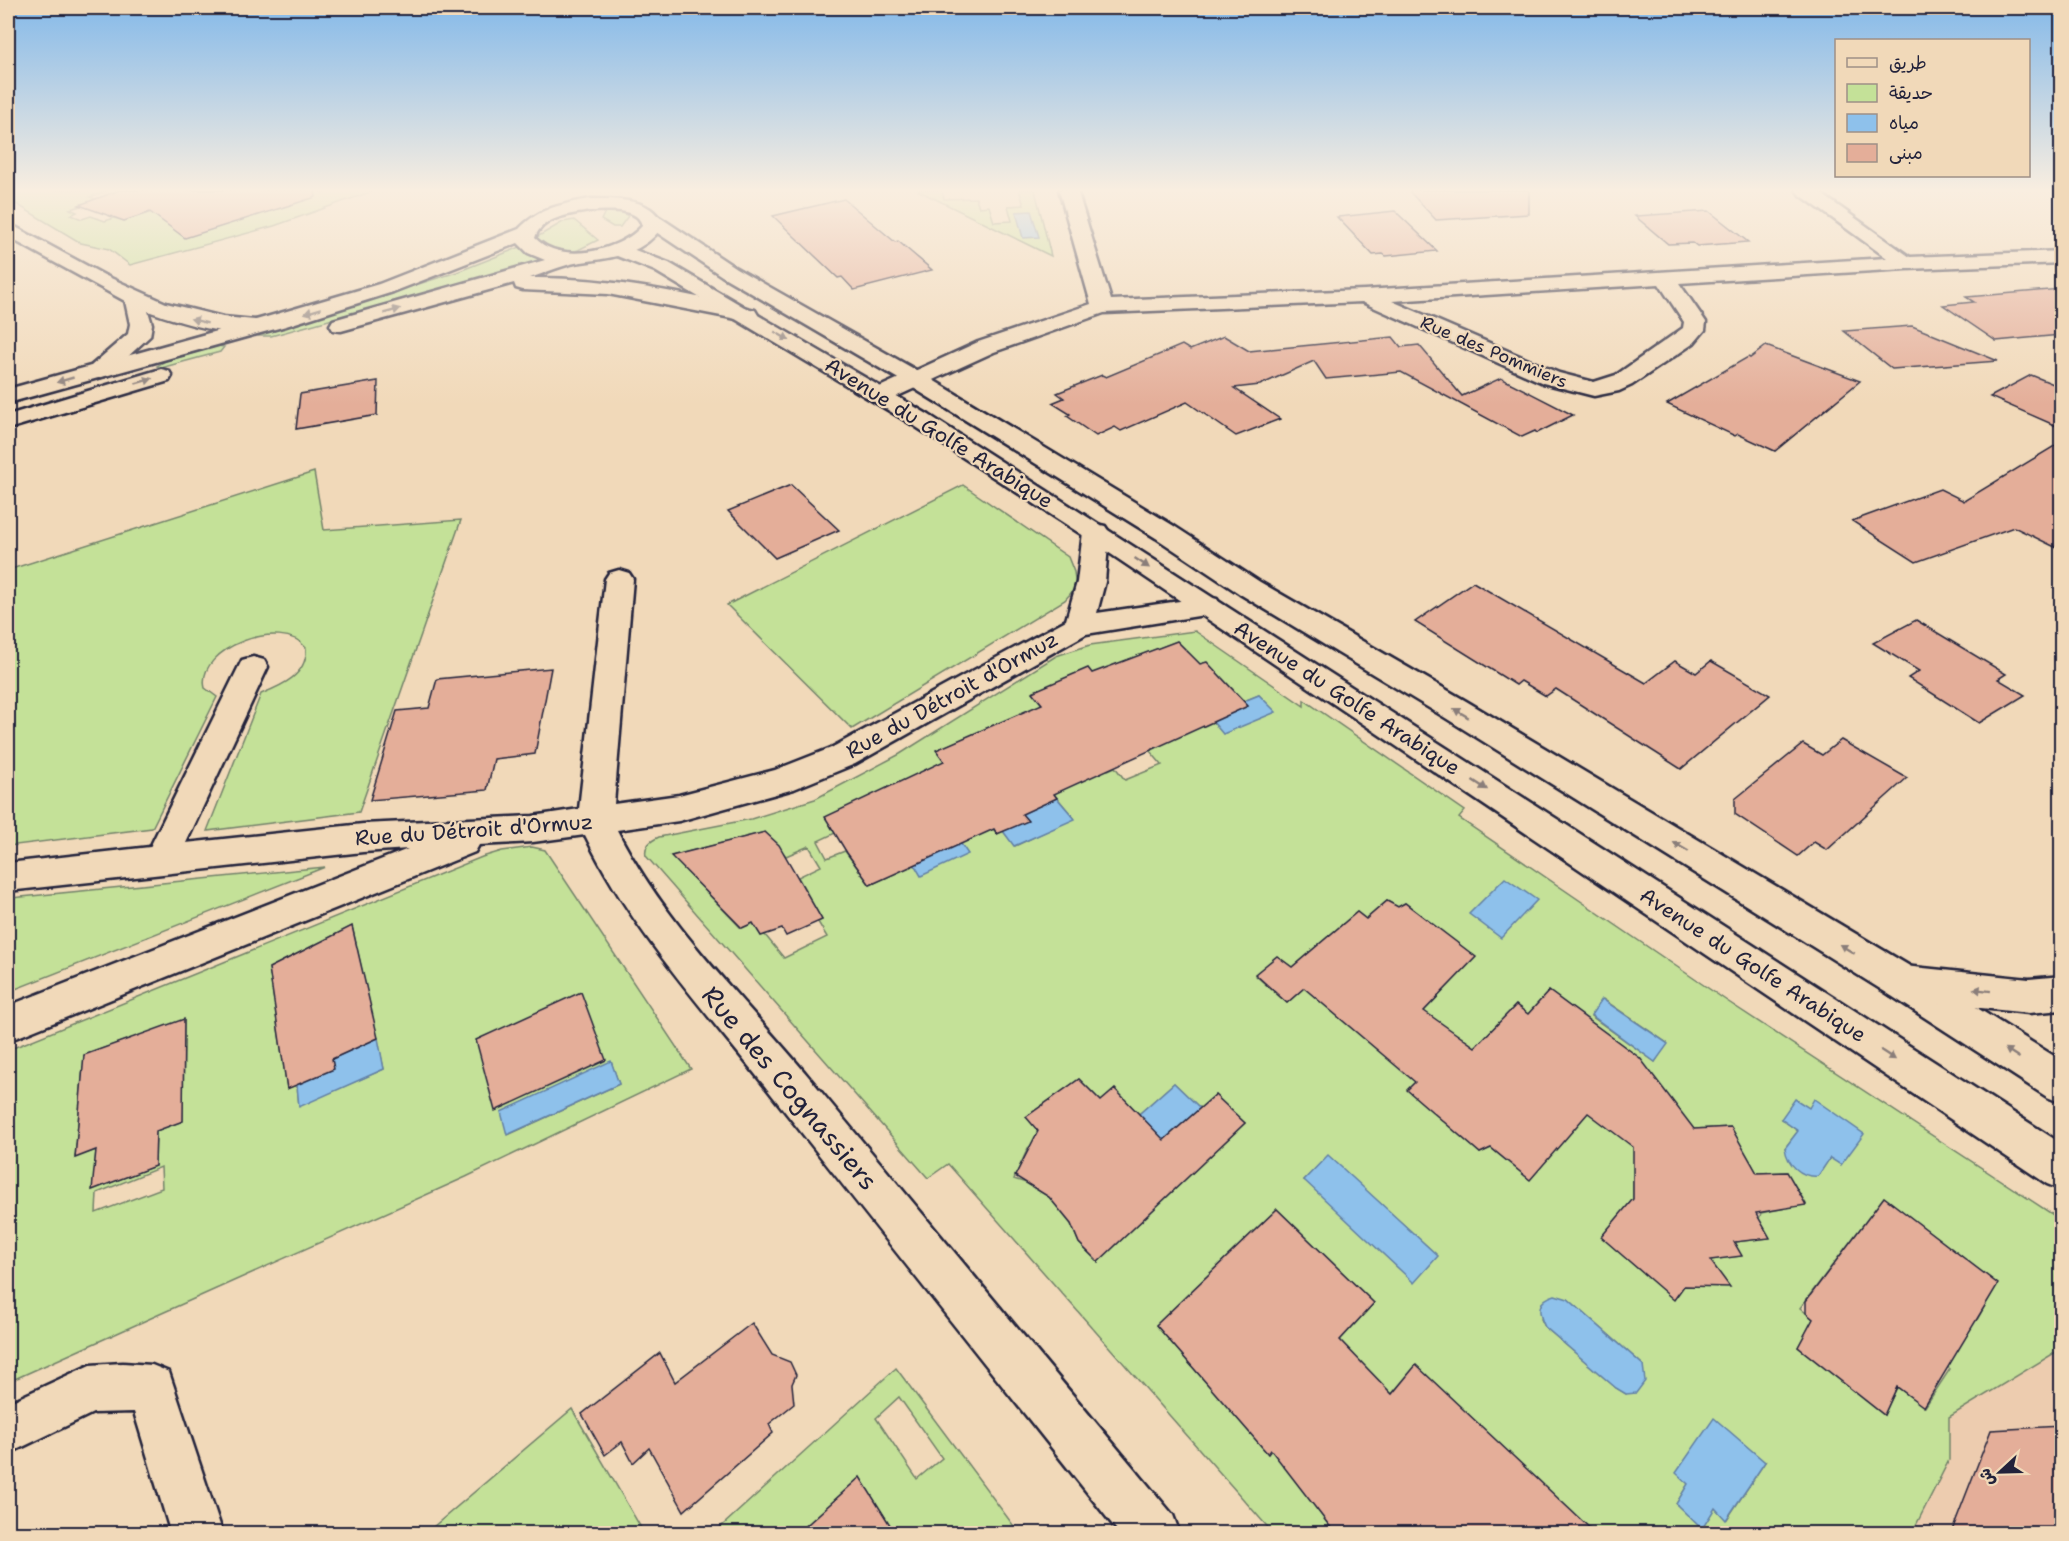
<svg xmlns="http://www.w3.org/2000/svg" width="2069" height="1541" font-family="'Shantell Sans','Playpen Sans Arabic',sans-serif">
	<rect width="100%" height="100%" fill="#f1d9b9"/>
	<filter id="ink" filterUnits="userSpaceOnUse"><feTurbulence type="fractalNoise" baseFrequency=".0167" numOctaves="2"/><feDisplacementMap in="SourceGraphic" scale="12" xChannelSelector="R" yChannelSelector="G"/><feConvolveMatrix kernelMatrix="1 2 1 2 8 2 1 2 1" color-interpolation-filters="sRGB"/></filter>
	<g filter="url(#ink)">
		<path fill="#edccaf" d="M2061,1349V1533L1912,1534L1949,1460V1417Z"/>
		<g fill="#c4e198" stroke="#73826a" stroke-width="1.5" fill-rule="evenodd">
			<path d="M8,190H109L90,197L101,201L70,209L77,212L71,215L82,219L91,216L105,221L114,218L124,221L165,208L135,197L154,190H317L323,193L335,190H376L274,226L130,265L109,249L81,243L8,199Z"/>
			<path d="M917,190H942L944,199L976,198L979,207L989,206L994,222L1012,221L1008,206L1024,205L1019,190H1035L1051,256Z"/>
			<path d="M606,210H618L628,216L620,227H613L601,220Z"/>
			<path d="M574,220L598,240L578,250L543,261L271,336H259L262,333L457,272L518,248L563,222Z"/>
			<path d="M218,346L224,347L220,352L168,366L162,368L157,366L165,361Z"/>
			<path d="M314,472L324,530L461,520L359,812L207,831L261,694C281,686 308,675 306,648C283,616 195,648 205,688L217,697L152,828L8,846V570Z"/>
			<path d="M963,485L1068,557L1074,572L1076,587L1065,600L852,729L727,605Z"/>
			<path d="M1195,631L1304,706V700L1465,811L1459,818L1727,1001L2061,1220V1349L1949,1417V1460L1912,1533L1723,1534L1716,1527L1712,1534L1566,1533L1577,1517L1416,1365L1307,1496L1331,1528L1327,1533H1273L948,1164L928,1178L646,856C644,846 650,841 659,837L751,819L815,799L900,754L1056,656L1090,645ZM1177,641L1200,664L1207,662L1244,701L1259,695L1275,712L1223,733L1213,722L1204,726L1139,656ZM1032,692L1158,747L1150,751L1162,765L1125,780L1115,767L1108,770L1089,748L1080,752ZM996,724L1074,818L1015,846L1003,831L997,834L937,750ZM765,832L786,856L809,846L821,866L798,877L822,920L818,922L827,937L784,958L765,935H761L753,923L741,928L672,856ZM835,833L968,854L914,864L870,885L845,851L827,858L818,841ZM1387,901L1398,907L1405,903L1475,957L1401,1035L1304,988L1287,1003L1255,975L1277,957L1292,967L1357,912L1366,919ZM1549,991L1637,1056L1529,1179L1491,1148L1480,1153L1459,1036L1493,1059L1488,1034L1516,1005L1528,1014ZM1603,999L1667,1043L1655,1062L1591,1016ZM1079,1079L1101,1101L1115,1089L1139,1114L1174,1083L1200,1108L1215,1095L1245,1123L1098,1262L1079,1243L1071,1224L1049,1197L1026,1183L1014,1179L1028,1148L1043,1136L1026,1117ZM1809,1109L1841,1165L1830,1157L1818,1176L1785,1148L1798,1131L1781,1119ZM1731,1127L1757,1173L1787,1172L1806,1204L1761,1213L1759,1219L1769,1238L1734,1242L1741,1256L1710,1260L1684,1286L1602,1237L1633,1199V1176L1653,1177L1652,1162L1626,1141L1694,1129ZM1328,1156L1438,1256L1304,1180ZM1884,1197L1997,1284L1977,1320L1925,1351L1950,1369L1925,1407L1897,1387L1884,1415L1798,1347L1813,1319L1800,1308ZM1277,1209L1374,1303L1340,1340L1354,1355L1268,1453L1156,1325ZM1568,1299L1643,1365L1626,1394L1616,1388L1545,1327L1541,1319ZM1765,1462L1727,1519L1715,1508L1676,1504L1688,1484Z"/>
			<path d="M532,847L545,850L691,1069L466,1177L8,1382V1050L482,857L502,851ZM352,926L384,1069L299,1106L297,1085L287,1088L269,968ZM184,1020L183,1121L156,1131L155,1166L93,1189L96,1150L75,1157L84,1055ZM611,1062L619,1084L508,1135L502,1112ZM161,1167L162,1188L96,1213L97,1193Z"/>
			<path d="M325,867L8,992V900L11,898Z"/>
			<path d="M896,1368L1019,1533H895L860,1478L798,1533L713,1534ZM899,1397L942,1458L917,1479L876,1418Z"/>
			<path d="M572,1409L644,1533H426Z"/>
		</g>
		<g fill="#8ec1eb" stroke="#6381a5" stroke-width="1.5">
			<path d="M1031,211L1039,237L1023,238L1016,212Z"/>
			<path d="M1259,695L1276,712L1223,734L1213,722L1248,706L1244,701Z"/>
			<path d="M1057,798L1075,819L1014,846L1003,831L1027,821L1022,814Z"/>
			<path d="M943,818L968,854L921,876L914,864Z"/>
			<path d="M1505,878L1537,900L1501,938L1469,914Z"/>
			<path d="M1602,999L1668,1044L1655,1062L1591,1015Z"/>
			<path d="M378,1038L384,1069L299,1107L297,1085L333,1069L332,1059Z"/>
			<path d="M611,1061L619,1084L507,1135L501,1112Z"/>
			<path d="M1174,1083L1200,1108L1152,1150L1139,1114Z"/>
			<path d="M1795,1099L1809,1108L1814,1099L1864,1134L1841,1165L1830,1158L1818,1176C1801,1178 1787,1164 1785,1148L1798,1131L1781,1119Z"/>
			<path d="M1328,1155L1438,1256L1414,1283L1304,1180Z"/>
			<path d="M1555,1295L1568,1299L1643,1365L1645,1381L1636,1393L1626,1394L1616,1388L1545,1327C1537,1311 1537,1300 1555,1295Z"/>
			<path d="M1714,1418L1765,1462L1726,1520L1715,1508L1702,1529L1676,1504L1688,1484L1676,1473Z"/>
		</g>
		<g fill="#e4ae99" stroke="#22223b" stroke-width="1.5">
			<path d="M120,190H315L316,197L185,238L150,212L124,221L79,205Z"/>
			<path d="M1408,190H1529V214L1436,220Z"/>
			<path d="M844,199L895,242L898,241L932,270L854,290L842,277L838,278L773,216Z"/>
			<path d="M1395,211L1437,251L1386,256L1383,254L1373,255L1337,217Z"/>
			<path d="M1709,211L1748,242L1697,246L1693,243L1668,244L1635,216Z"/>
			<path d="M2061,289V335L1996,341L1943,305L1974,302L1966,297Z"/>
			<path d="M1912,326L1998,361L1892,369L1844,331Z"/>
			<path d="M1224,336L1249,351L1393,337L1401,347L1419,345L1462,396L1501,378L1573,415L1537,433L1535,431L1522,437L1401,372L1326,379L1314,361L1260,385L1234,388L1280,419L1236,436L1187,402L1121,431L1115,427L1096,436L1067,416L1070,414L1052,403L1064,398L1057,393L1102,375L1106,377L1182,345L1190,350Z"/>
			<path d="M1766,346L1860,381L1775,451L1738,434L1735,436L1667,404L1748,357L1750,358Z"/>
			<path d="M2031,375L2061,387V428L1990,397Z"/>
			<path d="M378,381L377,415L296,429L300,394Z"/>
			<path d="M2061,442V550L2014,527L1916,562L1852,521L1940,489L1964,501Z"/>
			<path d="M791,485L839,530L775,558L728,511Z"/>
			<path d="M1473,582L1646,683L1675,661L1696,673L1711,661L1770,695L1681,769L1556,689L1546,696L1521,681L1516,685L1415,622Z"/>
			<path d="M1916,620L2006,674L1998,679L2025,695L1979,723L1908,678L1919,671L1873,643Z"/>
			<path d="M1177,641L1200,664L1207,662L1248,706L1054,794L1057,798L1022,814L1028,821L997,834L994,829L870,885L847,853L825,817L944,761L936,750L1042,704L1032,692L1088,668L1092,673Z"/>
			<path d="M551,668L535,754L494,759L487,790L370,800L397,711L429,708L437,679Z"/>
			<path d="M1841,740L1907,778L1827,850L1814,842L1798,856L1735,814V799L1803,744L1822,755Z"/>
			<path d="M765,832L779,845L822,920L786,936L782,929L761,936L753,923L742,928L671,856Z"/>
			<path d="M1387,901L1398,907L1405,903L1476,957L1424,1011L1475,1047L1516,1005L1528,1014L1549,991L1640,1058L1694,1129L1731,1127L1757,1173L1787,1172L1806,1205L1756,1213L1770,1238L1734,1242L1742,1256L1710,1260L1730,1287L1684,1286L1674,1300L1601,1237L1633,1199V1147L1588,1113L1530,1180L1491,1148L1480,1153L1407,1090L1415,1082L1304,988L1287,1003L1255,974L1277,956L1292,967L1357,912L1366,919Z"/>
			<path d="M352,926L378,1038L332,1059L334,1069L287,1089L269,968Z"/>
			<path d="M581,992L606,1060L495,1111L476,1040Z"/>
			<path d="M184,1019L183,1121L156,1131L155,1166L92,1190L96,1150L75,1158L84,1055Z"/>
			<path d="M1079,1079L1101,1101L1115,1089L1164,1140L1215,1095L1245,1123L1098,1262L1079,1243L1071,1224L1049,1197L1015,1176L1038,1131L1026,1117Z"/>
			<path d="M1884,1197L1998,1284L1924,1407L1897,1387L1884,1415L1798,1347L1813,1319L1806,1313V1301Z"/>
			<path d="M1277,1209L1374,1303L1340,1340L1392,1394L1416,1365L1595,1533H1335L1271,1450L1268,1454L1156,1325Z"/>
			<path d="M752,1323L772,1355L790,1362L796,1375L792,1384L794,1404L769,1424L773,1433L684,1511L649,1448L633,1463L622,1442L605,1455L582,1414L660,1353L675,1382Z"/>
			<path d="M2061,1426V1533H1951L1991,1430Z"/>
			<path d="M860,1477L895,1533H798Z"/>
		</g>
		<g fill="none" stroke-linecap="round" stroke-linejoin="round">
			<g stroke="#22223b" stroke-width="5">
				<g id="minor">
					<path d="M1059,190H1077L1111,300L1364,290L1887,258L1799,194L1796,190H1816L1910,257L2062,251V263L1906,269L1679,283L1706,322L1705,330L1694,343L1632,385L1619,391L1594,396L1543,383L1362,302L1104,313L994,352L889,400L881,402L873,400L869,395L873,390L978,342L1091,304ZM1659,284L1684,322L1683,328L1616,375L1594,382L1559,373L1392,301Z"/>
					<path d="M8,223L104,275L166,303L223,317L265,321L268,326L265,331C232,339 179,322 148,311L152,324L150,336L108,375L100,377L92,375L89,370L92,365L128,334L130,324L125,301L8,237Z"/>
					<path d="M1096,524L1105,526L1109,532L1105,582L1097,613L1207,597L1217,599L1221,606L1217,613L1086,634L855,764L794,789L679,821L617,830C664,923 742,997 808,1076C930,1223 1051,1369 1173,1515L1180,1534H1120C1005,1389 890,1245 775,1099C708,1013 633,934 585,835L533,842L479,845L475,852L8,1041V1006L408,849L363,852L8,891V863L150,847L242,660L253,657L264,660L268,667L186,843L363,824L533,816L579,809L605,579L609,573L619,570L629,573L633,579L614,804L679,795L775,770L831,748L1066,620L1077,582L1083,532L1087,526Z"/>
					<path d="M123,1363L152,1365L169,1372L223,1534H171L134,1412L93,1413L8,1454V1403L90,1365Z"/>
				</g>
			</g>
			<g stroke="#22223b" stroke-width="5">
				<g id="tertiary">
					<path d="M651,214L658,216L736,268L923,374L1174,526L1260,582L1466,701L1918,971L2062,1061V1103L2047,1097L1890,995L1444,717L1240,594L1156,538L907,384L722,276L644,224L642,220L644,216Z"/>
					<path d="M619,244L669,263L929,415L2062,1144V1190L2047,1184L1087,538L913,425L655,271L612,254L609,250L612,246Z"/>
				</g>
			</g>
			<g stroke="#22223b" stroke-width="5">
				<g id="secondary">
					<path d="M590,199C613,199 657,197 662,227C641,257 607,258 575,263C560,266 545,273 530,278C606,277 681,292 755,310L758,315L755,320L747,321L608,294L523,290L516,288L514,283L341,331L333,330L330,325L333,320L545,260L528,253L518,243L393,292L286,326L8,403V389L270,316L379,284L519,229C539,208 562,204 590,199ZM590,211C605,211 639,206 642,226C620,251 561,265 535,238C541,217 572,214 590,211Z"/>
					<path d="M161,369L169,371L172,376L169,381L8,429V415Z"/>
					<path d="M1904,966L2029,979L2062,976V1010L2029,1013L1904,1000L1890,995L1885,983L1890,971Z"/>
				</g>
			</g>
			<use href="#minor" fill="#f1d9b9" fill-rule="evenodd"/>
			<use href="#tertiary" fill="#f1d9b9" fill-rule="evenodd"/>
			<use href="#secondary" fill="#f1d9b9" fill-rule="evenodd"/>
		</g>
		<defs><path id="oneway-solid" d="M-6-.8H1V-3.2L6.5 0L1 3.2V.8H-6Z" transform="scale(1.5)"/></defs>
		<g fill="#8a7e7a">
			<use href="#oneway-solid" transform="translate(313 311) rotate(163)"/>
			<use href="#oneway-solid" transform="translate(392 311) rotate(-16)"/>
			<use href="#oneway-solid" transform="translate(199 321) rotate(-165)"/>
			<use href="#oneway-solid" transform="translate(782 336) rotate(30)"/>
			<use href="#oneway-solid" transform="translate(65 380) rotate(164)"/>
			<use href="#oneway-solid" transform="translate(144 381) rotate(-16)"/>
			<use href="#oneway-solid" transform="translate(1142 563) rotate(34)"/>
			<use href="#oneway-solid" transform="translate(1461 713) rotate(-149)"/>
			<use href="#oneway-solid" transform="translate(1480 785) rotate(33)"/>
			<use href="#oneway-solid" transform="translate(1681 847) rotate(-149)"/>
			<use href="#oneway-solid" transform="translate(1847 949) rotate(-149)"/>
			<use href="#oneway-solid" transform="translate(1982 990) rotate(-173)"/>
			<use href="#oneway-solid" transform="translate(2012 1053) rotate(-147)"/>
			<use href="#oneway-solid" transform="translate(1888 1055) rotate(33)"/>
		</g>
	</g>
	<linearGradient id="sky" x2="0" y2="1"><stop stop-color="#84b9e9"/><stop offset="0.47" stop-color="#f9eee0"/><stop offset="1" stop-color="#f9eee0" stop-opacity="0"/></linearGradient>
	<rect width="2069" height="405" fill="url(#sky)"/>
	<g text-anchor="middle" stroke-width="4.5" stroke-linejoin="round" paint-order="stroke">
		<g font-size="18" fill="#22223b" stroke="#f1d9b9">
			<text transform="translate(1494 352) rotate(23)" y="6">Rue des Pommiers</text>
		</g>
		<g font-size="21" fill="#22223b" stroke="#f1d9b9">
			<text transform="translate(939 433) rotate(32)" y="7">Avenue du Golfe Arabique</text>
			<text transform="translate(952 695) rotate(-29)" y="7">Rue du Détroit d'Ormuz</text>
			<text transform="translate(1347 698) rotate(33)" y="7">Avenue du Golfe Arabique</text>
			<text transform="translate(474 830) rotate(-4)" y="7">Rue du Détroit d'Ormuz</text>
			<text transform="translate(1753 965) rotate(33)" y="7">Avenue du Golfe Arabique</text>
		</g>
		<g font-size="26" fill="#22223b" stroke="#f1d9b9">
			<text transform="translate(790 1088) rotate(50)" y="9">Rue des Cognassiers</text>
		</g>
	</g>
	<rect width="2069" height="1541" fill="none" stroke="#f1d9b9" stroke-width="30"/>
	<rect x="15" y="15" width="2039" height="1511" fill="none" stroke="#22223b" stroke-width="2" filter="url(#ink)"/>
	<rect x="1835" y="39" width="195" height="138" fill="#f1d9b9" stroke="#9e9087" stroke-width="1.5"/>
	<rect x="1847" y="58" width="30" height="9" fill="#f1d9b9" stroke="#9e9087" stroke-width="1.5"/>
	<text x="1889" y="69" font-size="18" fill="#22223b">طريق</text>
	<rect x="1847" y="84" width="30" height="18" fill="#c4e198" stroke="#9e9087" stroke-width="1.5"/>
	<text x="1889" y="99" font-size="18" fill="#22223b">حديقة</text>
	<rect x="1847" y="114" width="30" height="18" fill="#8ec1eb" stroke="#9e9087" stroke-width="1.5"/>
	<text x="1889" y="129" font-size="18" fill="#22223b">مياه</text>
	<rect x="1847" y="144" width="30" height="18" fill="#e4ae99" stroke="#9e9087" stroke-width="1.5"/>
	<text x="1889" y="159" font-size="18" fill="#22223b">مبنى</text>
	<g transform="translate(2000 1472) rotate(248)" stroke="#f1d9b9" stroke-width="4.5" paint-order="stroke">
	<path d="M0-4.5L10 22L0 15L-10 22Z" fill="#22223b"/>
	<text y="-9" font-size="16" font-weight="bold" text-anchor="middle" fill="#22223b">ش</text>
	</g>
</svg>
